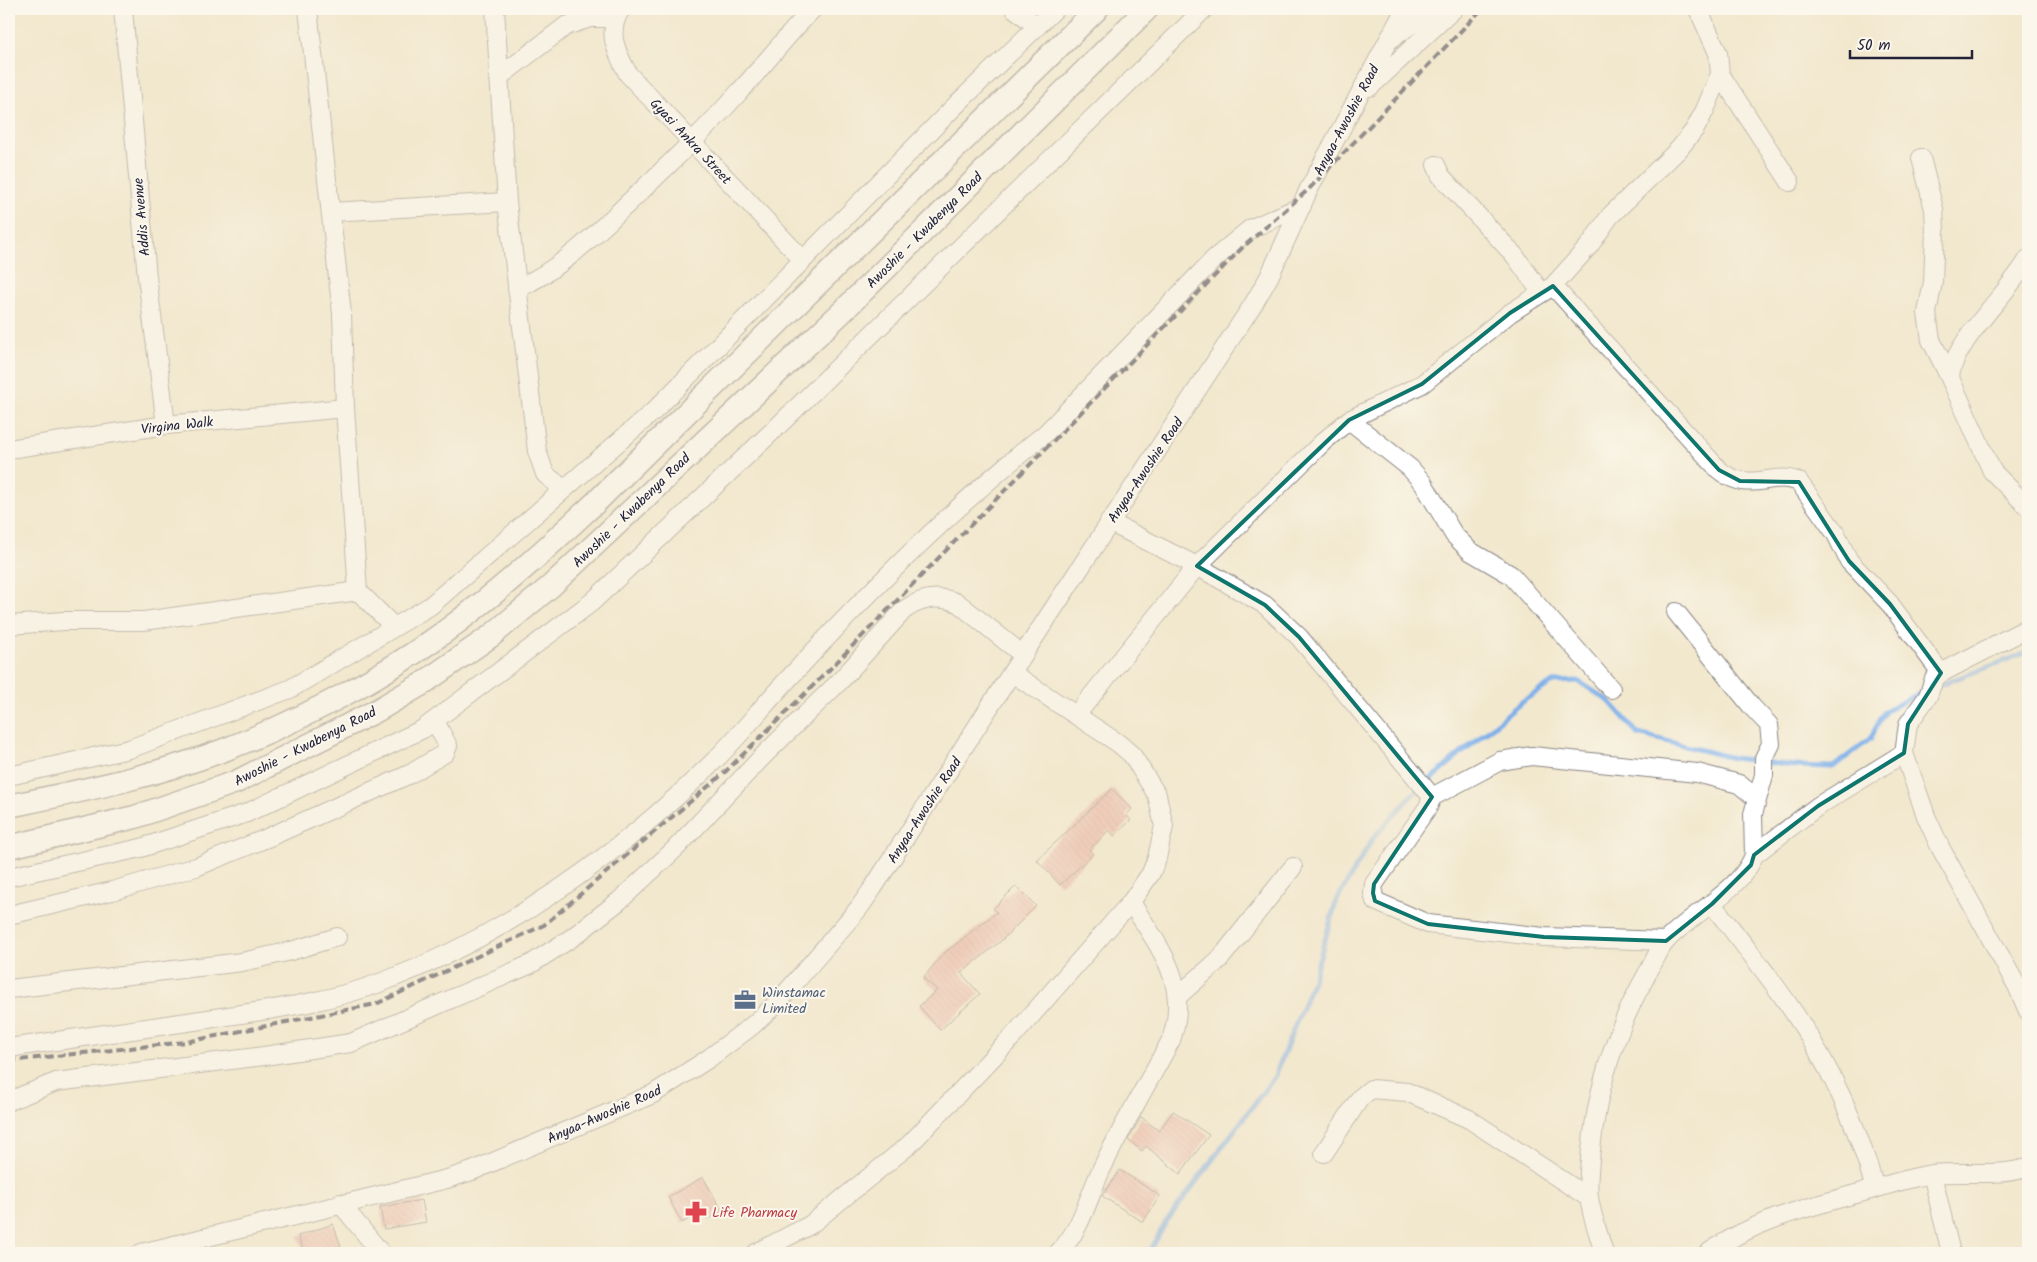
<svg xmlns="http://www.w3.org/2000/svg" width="2037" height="1262" font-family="Kalam,sans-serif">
	<defs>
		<pattern id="building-back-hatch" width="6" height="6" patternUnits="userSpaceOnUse" patternTransform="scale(1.25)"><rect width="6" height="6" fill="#edada3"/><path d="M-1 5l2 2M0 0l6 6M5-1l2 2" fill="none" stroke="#cb958d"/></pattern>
	</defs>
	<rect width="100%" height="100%" fill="#fbf7ec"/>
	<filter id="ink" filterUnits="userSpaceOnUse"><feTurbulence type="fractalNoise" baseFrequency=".02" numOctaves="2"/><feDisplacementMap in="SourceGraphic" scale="10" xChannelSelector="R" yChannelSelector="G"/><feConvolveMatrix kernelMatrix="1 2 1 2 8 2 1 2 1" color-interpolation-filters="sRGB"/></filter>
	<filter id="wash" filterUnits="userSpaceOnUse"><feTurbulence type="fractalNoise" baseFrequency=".0096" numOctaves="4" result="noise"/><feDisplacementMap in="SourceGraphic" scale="20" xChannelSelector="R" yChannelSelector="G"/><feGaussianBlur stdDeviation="1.12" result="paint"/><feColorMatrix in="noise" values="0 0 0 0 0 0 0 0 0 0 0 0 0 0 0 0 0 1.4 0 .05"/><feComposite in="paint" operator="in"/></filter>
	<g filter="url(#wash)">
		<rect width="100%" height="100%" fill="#f2e8ce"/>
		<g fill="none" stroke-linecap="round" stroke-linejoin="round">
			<g stroke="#7eb0ea" stroke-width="5">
				<path d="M1937,686L2028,652"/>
				<path d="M1149,1253L1166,1222L1275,1076L1313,980L1336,902L1373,838L1413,794L1523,701L1553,682L1578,681L1610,702L1638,734L1733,758L1794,766L1833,767L1870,739L1885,711L1924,691"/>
			</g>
		</g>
		<g id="blocks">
			<g fill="url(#building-back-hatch)">
				<path d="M1112,789L1132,809L1126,815L1131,820L1114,836L1109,830L1089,850L1093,854L1060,885L1037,860Z"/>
				<path d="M1016,886L1036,906L1001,941L961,973L980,994L940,1030L919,1006L937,990L923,978L943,954L997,912L993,909Z"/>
				<path d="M1173,1111L1209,1135L1180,1174L1146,1146L1142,1151L1128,1140L1141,1117L1159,1131Z"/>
				<path d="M1120,1170L1160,1196L1143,1222L1102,1196Z"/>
				<path d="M703,1177L722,1211L708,1219L703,1211L682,1223L668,1197Z"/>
				<path d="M422,1200L426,1222L384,1229L380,1207Z"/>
				<path d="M333,1224L341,1246L319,1253H304L298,1236Z"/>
			</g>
		</g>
	</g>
	<g filter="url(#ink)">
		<use href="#blocks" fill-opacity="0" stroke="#8a8584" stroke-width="1"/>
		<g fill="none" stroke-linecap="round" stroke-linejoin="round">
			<g stroke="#8a8584" stroke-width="20">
				<g id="minor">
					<path d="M123,9L147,277L166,425"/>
					<path d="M308,9L342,314L345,408L358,591L394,627"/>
					<path d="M495,9L507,202L537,451L545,474L563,489"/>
					<path d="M621,9C606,33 616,51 628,74L803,260"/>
					<path d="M1015,9L1037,26"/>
					<path d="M1391,39L1433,9"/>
					<path d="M1720,74L1790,182"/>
					<path d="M499,77L566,26L590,18H615"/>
					<path d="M1370,87L1454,9"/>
					<path d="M1921,158L1934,209L1935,231L1933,282L1927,313L1931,340L1950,378"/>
					<path d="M1436,165L1441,176L1515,256L1541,292"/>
					<path d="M331,212L507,202"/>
					<path d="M2028,259C2010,292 1952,343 1950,378L1992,471L2028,507"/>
					<path d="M1553,286L1719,470C1750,495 1772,470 1799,482L1836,534L1849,561L1890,604L1941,673"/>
					<path d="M517,289C561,268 587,242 622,209C662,171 703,133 740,91C765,64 787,35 813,9"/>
					<path d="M1349,420L1410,468L1423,483L1454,535L1470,551L1511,575L1611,689"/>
					<path d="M9,449L166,425L345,408"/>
					<path d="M1109,522L1197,566L1265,605L1299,637L1428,792L1432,797L1428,807L1374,884L1373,893L1375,901L1428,924L1544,937L1666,941"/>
					<path d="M1676,612L1752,707L1769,725L1771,744L1764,758V775L1753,814L1754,855"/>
					<path d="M9,625L64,621H144L358,591"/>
					<path d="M2028,628L1941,673L1934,679L1928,696L1908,724L1904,753L1926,816L1940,847L2017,986L2028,1011"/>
					<path d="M1076,715L1197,566L1323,442L1349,420L1422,384L1510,313L1553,286L1589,246L1610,216L1679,149L1695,129L1705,110L1720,74L1718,53L1698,9"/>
					<path d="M9,776L129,749L290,689L430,606L654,411L955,106L1055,9"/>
					<path d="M1432,797L1500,761L1532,756L1697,773L1739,784L1756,798"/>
					<path d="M9,877L141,848L247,813L423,729L592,602L777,427L1204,9"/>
					<path d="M1712,904C1737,936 1763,968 1786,1001C1826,1058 1857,1122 1875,1189"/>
					<path d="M9,915L112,891L196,867L267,838L410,774L445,753L448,746L435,721"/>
					<path d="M9,989L242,962L291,951L337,937"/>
					<path d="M1177,997L1220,959L1293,867"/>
					<path d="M9,1048C75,1038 141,1029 208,1019C268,1010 328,1003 385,981C509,934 623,852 716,759C743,732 766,702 792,675C871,589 955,505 1046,433L1214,259L1250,229L1302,206"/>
					<path d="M9,1101L56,1082L264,1056L351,1043L531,964L573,937L619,901L674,850L765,754L840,681L904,610C921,598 939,595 958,603L1023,655"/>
					<path d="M1324,1153L1360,1098L1371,1089L1407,1092L1469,1119L1589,1198"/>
					<path d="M1932,1174L1951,1253"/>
					<path d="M340,1203L381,1253"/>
					<path d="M141,1253L447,1179L472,1171L653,1094L708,1059L753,1025L778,1002L859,908L873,888L1023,655L1254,303L1269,277L1309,189L1405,9"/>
					<path d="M756,1253L810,1225L909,1145L1015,1034L1131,902L1151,873L1157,858L1164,826L1157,795L1132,755L1118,743L1012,673"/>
					<path d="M1058,1253C1083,1229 1089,1192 1105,1162C1125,1121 1149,1081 1171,1040C1191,983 1159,948 1131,902"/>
					<path d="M1604,1253C1599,1235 1592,1217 1589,1198C1587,1180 1590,1159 1592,1141C1599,1081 1617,1027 1647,974C1653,964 1658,950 1666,941C1689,915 1743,889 1754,855L1818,806L1904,753"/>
					<path d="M1708,1253C1754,1220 1809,1207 1863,1192C1886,1186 1910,1177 1933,1174C1960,1171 2005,1177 2028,1167"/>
				</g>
			</g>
			<g stroke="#8a8584" stroke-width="25">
				<g id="major">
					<path d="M9,806C81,791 155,776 224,750C310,717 401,668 473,610C516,577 555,540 595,503L1097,9"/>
					<path d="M9,847L135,817L236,782L376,711L422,684L491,636L551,586L842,312L1147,9"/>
				</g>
			</g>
			<use href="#minor" stroke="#fff" stroke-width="18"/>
			<use href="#major" stroke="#fff" stroke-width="22"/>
			<path stroke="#22223b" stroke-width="4" stroke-dasharray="8 4" stroke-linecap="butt" d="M9,1061L186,1042L376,1004L544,925L723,774L827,672L1242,248L1309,189L1482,9"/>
		</g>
	</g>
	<path d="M0 0H2037V1262H0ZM1553,286L1719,470L1740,481L1799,482L1849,561L1890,604L1941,673L1908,724L1904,753L1818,806L1754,855L1751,865L1712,904L1666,941L1544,937L1428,924L1375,901L1373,893L1374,884L1432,797L1299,637L1265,605L1197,566L1349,420L1422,384L1510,313Z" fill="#f2e8ce" fill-opacity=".55" fill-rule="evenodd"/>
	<path fill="none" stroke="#0f766e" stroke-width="4" stroke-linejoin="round" d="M1553,286L1719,470L1740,481L1799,482L1849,561L1890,604L1941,673L1908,724L1904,753L1818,806L1754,855L1751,865L1712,904L1666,941L1544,937L1428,924L1375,901L1373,893L1374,884L1432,797L1299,637L1265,605L1197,566L1349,420L1422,384L1510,313Z"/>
	<defs>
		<g id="office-bare" transform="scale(1.725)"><path d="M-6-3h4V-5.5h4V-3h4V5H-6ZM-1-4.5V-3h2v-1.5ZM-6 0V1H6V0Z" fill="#5c6f8a" stroke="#fbf7ec" stroke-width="2.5" paint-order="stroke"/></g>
		<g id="pharmacy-bare" transform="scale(1.725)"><path d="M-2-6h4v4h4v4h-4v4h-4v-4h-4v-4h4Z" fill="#e0444e" stroke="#fbf7ec" stroke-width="2.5" paint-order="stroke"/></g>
	</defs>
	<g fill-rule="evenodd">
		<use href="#office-bare" x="745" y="1000"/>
		<use href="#pharmacy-bare" x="696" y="1212"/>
	</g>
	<g text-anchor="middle" stroke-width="4" stroke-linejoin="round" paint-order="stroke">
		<g font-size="14" fill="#22223b" stroke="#fbf7ec">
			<text transform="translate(1346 120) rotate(-62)" y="5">Anyaa-Awoshie Road</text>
			<text transform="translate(691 141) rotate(47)" y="5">Gyasi Ankra Street</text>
			<text transform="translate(141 217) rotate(-95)" y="5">Addis Avenue</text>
			<text transform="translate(924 230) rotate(-45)" y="5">Awoshie - Kwabenya Road</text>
			<text transform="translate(177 425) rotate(-6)" y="5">Virgina Walk</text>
			<text transform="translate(1145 470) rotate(-56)" y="5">Anyaa-Awoshie Road</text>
			<text transform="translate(631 510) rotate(-44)" y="5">Awoshie - Kwabenya Road</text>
			<text transform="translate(305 746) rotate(-27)" y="5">Awoshie - Kwabenya Road</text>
			<text transform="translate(924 810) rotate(-57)" y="5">Anyaa-Awoshie Road</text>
			<text transform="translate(604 1114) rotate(-24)" y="5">Anyaa-Awoshie Road</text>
		</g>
		<g font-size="14" fill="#4e5e75" stroke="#fbf7ec" text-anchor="start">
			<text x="762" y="997">Winstamac<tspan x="762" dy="16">Limited</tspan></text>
		</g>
		<g font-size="14" fill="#be3a42" stroke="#fbf7ec" text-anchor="start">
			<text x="712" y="1217">Life Pharmacy</text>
		</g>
	</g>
	<rect width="2037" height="1262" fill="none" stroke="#fbf7ec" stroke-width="30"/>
	<path d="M1850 50v8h122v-8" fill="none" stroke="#22223b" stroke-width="2.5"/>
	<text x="1857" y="50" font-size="15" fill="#22223b" stroke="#fbf7ec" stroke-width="4" paint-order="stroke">50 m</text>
</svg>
